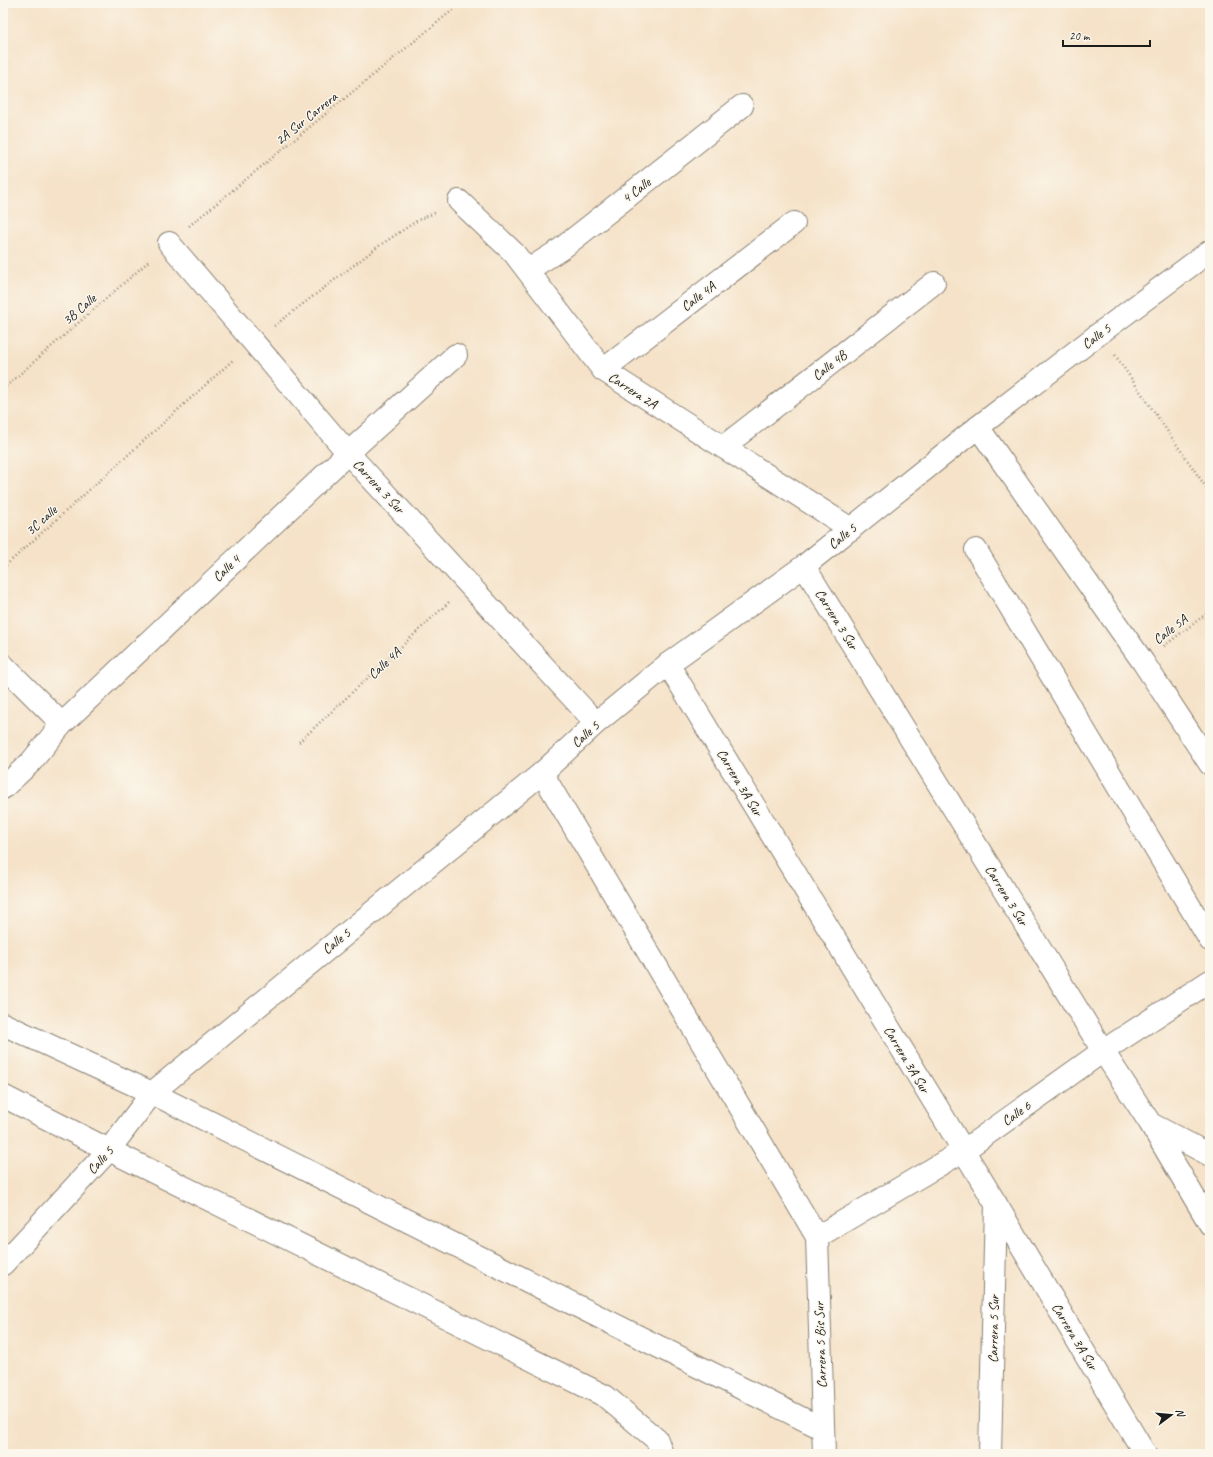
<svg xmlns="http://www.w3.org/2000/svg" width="1213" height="1457" font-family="Caveat,sans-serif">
	<rect width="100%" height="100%" fill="#fbf7ec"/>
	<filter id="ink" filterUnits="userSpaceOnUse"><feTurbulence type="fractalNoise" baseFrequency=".025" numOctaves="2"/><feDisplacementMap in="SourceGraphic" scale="8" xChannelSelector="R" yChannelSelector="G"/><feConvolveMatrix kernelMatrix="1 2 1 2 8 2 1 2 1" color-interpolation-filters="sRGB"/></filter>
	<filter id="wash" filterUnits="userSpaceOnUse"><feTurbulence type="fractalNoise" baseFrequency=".012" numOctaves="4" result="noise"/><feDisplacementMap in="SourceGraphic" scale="16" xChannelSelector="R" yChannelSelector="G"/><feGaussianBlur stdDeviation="0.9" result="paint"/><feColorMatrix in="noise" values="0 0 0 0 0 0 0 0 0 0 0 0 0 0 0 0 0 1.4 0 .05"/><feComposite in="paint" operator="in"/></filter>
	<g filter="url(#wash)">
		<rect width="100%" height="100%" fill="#f5e2c8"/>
	</g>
	<g filter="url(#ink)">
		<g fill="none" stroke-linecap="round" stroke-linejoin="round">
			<g stroke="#887f72" stroke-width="24">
				<g id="street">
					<path d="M459,201L514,253L603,370L851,529"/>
					<path d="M169,243L348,453L596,723"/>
					<path d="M528,270L561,249L742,106"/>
					<path d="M603,370L794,223"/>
					<path d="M978,427L1143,662L1210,764"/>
					<path d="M723,447L934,283"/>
					<path d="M976,550L1210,940"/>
					<path d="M804,566L1103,1051L1150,1123L1210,1224"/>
					<path d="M668,664L996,1204L1145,1454"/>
					<path d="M3,665L62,724"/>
					<path d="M542,773L817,1237L824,1454"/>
					<path d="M3,788L31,762L62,724L348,453L456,355"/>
					<path d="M3,1024L152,1093L823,1429"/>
					<path d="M3,1096L109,1150L605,1396L657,1440L662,1454"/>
					<path d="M1151,1124L1210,1155"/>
					<path d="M817,1237L963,1151L1103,1051L1210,981"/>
					<path d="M3,1264L109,1150L152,1093L542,773L596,723L668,664L804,566L978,427L1100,333L1210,251"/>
					<path d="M990,1454L996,1204"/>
				</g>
			</g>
			<g stroke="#887f72" stroke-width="2.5" stroke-dasharray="1 3" stroke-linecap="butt">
				<path d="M189,226L455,8"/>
				<path d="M274,326L379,246L418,220L437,212"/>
				<path d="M1115,355L1210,493"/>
				<path d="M3,389L149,261"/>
				<path d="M3,568L233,360"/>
				<path d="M1164,646L1210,611"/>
				<path d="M299,742L449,602"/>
			</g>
			<use href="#street" stroke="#fff" stroke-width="22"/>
		</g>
	</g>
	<g text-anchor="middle" stroke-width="3" stroke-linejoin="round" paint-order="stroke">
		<g font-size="14" fill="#1c1c1c" stroke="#fbf7ec">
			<text transform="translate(306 118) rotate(-39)" y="5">2A Sur Carrera</text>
			<text transform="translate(636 190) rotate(-38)" y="5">4 Calle</text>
			<text transform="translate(698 296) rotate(-37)" y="5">Calle 4A</text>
			<text transform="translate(79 309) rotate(-41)" y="5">3B Calle</text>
			<text transform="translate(1096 336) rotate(-37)" y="5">Calle 5</text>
			<text transform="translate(829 365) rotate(-38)" y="5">Calle 4B</text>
			<text transform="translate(633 390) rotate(33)" y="5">Carrera 2A</text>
			<text transform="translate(379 486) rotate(47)" y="5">Carrera 3 Sur</text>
			<text transform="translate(41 520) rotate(-42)" y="5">3C calle</text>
			<text transform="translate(842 536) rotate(-39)" y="5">Calle 5</text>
			<text transform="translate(226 568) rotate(-44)" y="5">Calle 4</text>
			<text transform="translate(837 619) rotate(58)" y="5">Carrera 3 Sur</text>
			<text transform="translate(1170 629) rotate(-37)" y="5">Calle 5A</text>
			<text transform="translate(384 663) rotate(-43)" y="5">Calle 4A</text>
			<text transform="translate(585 734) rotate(-42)" y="5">Calle 5</text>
			<text transform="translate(740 782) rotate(59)" y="5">Carrera 3A Sur</text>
			<text transform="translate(1007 895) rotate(58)" y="5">Carrera 3 Sur</text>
			<text transform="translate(336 941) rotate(-39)" y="5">Calle 5</text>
			<text transform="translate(907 1059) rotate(59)" y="5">Carrera 3A Sur</text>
			<text transform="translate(1016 1113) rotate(-36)" y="5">Calle 6</text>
			<text transform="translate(100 1160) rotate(-48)" y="5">Calle 5</text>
			<text transform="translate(993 1329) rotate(-89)" y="5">Carrera 5 Sur</text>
			<text transform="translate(1075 1336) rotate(59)" y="5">Carrera 3A Sur</text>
			<text transform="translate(820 1345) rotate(-92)" y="5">Carrera 5 Bis Sur</text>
		</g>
	</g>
	<rect width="1213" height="1457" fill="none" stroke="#fbf7ec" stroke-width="16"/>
	<g transform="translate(1171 1415) rotate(74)" stroke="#fbf7ec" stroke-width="3" paint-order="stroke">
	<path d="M0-3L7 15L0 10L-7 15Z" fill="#1c1c1c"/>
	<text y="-6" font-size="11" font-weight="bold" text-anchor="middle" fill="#1c1c1c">N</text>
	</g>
	<path d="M1063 40v6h87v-6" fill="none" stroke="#1c1c1c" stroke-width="2"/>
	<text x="1069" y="40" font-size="12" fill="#1c1c1c" stroke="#fbf7ec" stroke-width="3" paint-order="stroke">20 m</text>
</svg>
